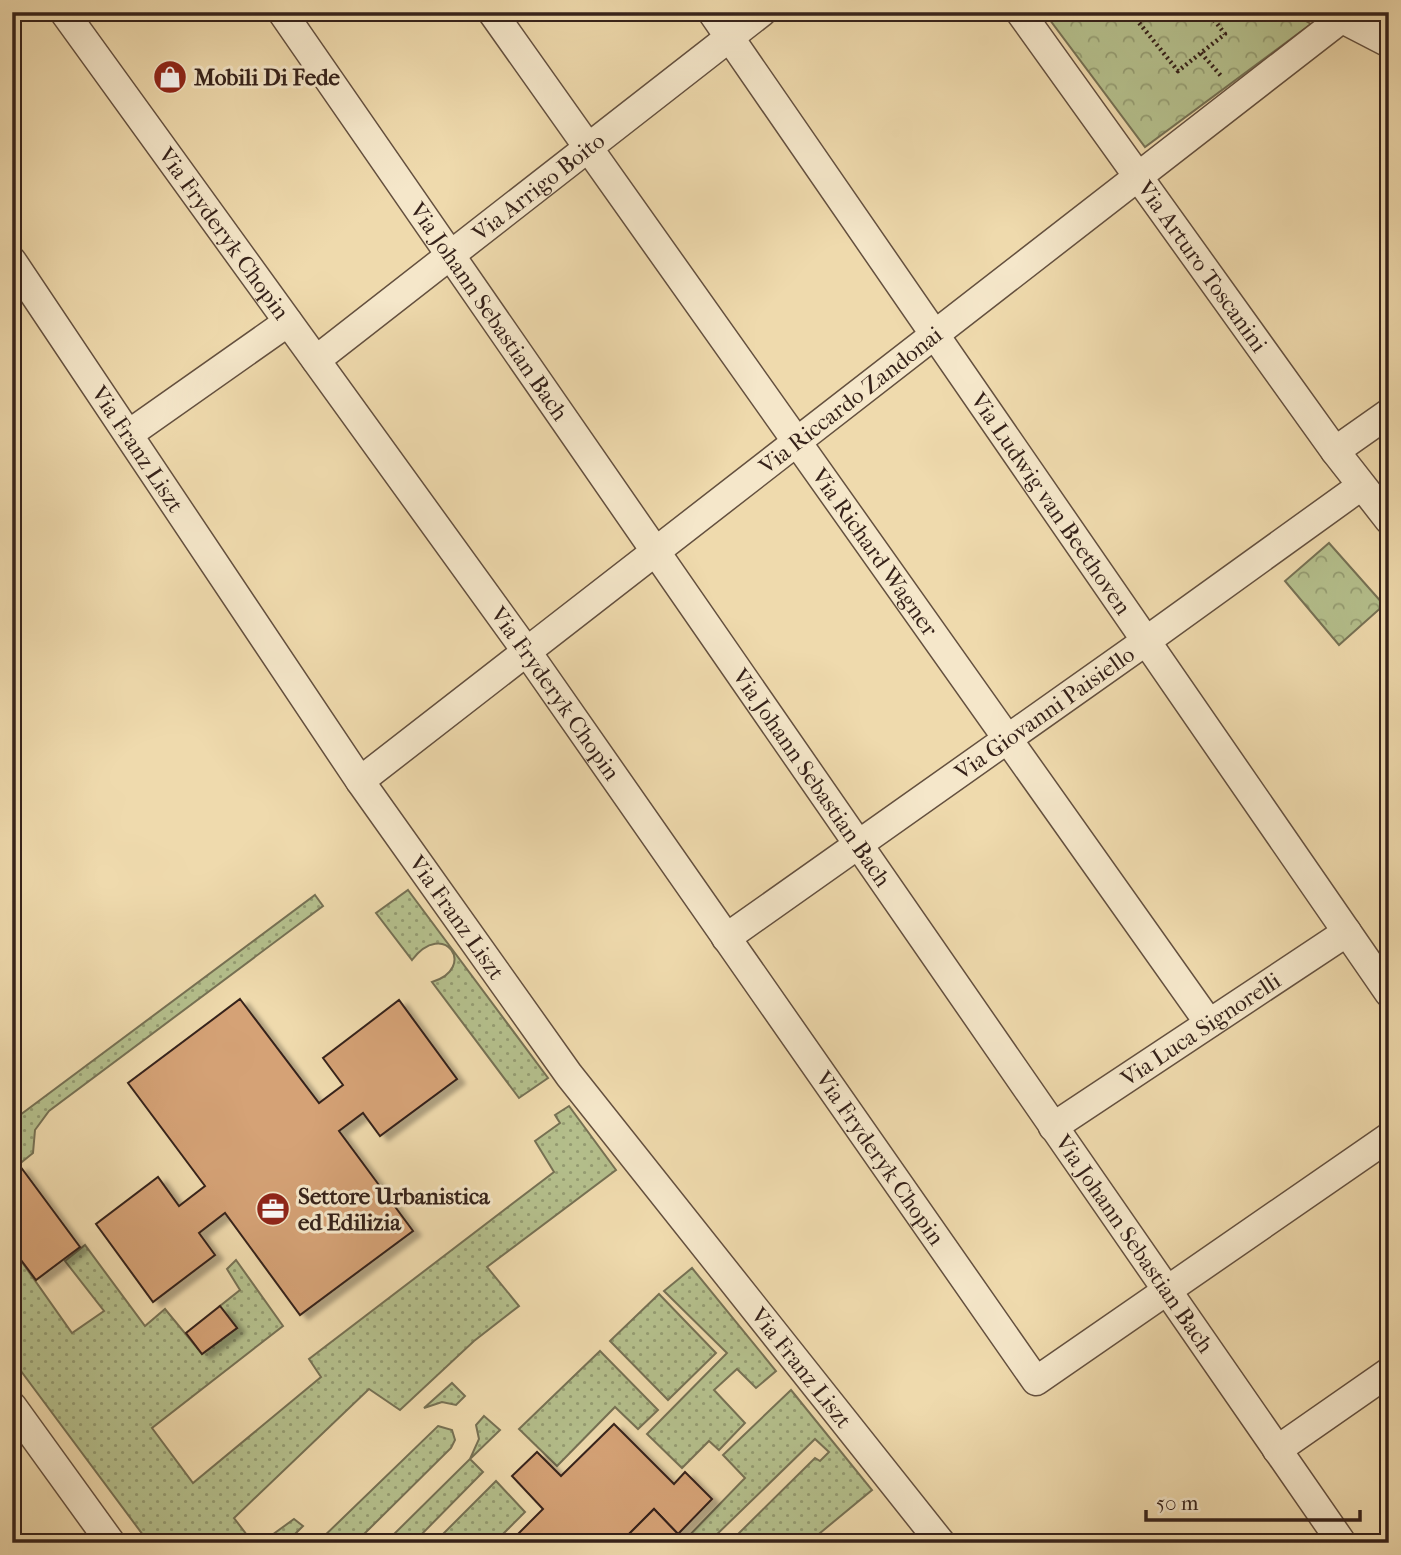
<svg xmlns="http://www.w3.org/2000/svg" width="1401" height="1555" font-family="'IM FELL French Canon',serif">
	<defs>
		<pattern id="grass-dots" width="8" height="8" patternUnits="userSpaceOnUse" patternTransform="scale(1.75)"><rect width="8" height="8" fill="#b5c08d"/><path d="M2 2h.1M6 6h.1" fill="none" stroke="#949c72" stroke-width="1.8" stroke-linecap="round"/></pattern>
		<pattern id="forest-crowns" width="20" height="18" patternUnits="userSpaceOnUse" patternTransform="scale(1.75)"><rect width="20" height="18" fill="#b5c08d"/><path d="M2 6a3 3 0 1 1 6 0M12 15a3 3 0 1 1 6 0" fill="none" stroke="#949c72"/></pattern>
		<filter id="shadow"><feDropShadow dx="8" dy="4.5" stdDeviation="2" flood-color="#0004"/></filter>
	</defs>
	<rect width="100%" height="100%" fill="#efdaad"/>
	<filter id="stains"><feTurbulence type="fractalNoise" baseFrequency=".00286" numOctaves="4"/><feColorMatrix values="0 0 0 0 .2 0 0 0 0 .09 0 0 0 0 .02 0 0 0 .5 -.17"/></filter>
	<radialGradient id="worn" r=".72"><stop offset=".6" stop-color="#630" stop-opacity="0"/><stop offset="1" stop-color="#630" stop-opacity=".3"/></radialGradient>
	<g fill="url(#grass-dots)" stroke="#767154" stroke-width="2">
		<path d="M408,890L548,1078L519,1098L432,982C478,968 444,918 412,960L376,913Z"/>
		<path d="M315,895L323,906L49,1111L35,1130L33,1153L12,1170V1121Z"/>
		<path d="M569,1106L616,1170L487,1267L519,1306L474,1341L400,1410L369,1389L234,1518L253,1543H149L12,1359V1248L72,1333L104,1311L65,1261L85,1245L145,1326L165,1309L202,1354L237,1328L220,1306L240,1290L227,1269L236,1260L283,1326L152,1428L193,1483L321,1377L309,1359L554,1172L535,1141L560,1123L555,1115Z"/>
		<path d="M692,1268L776,1371L756,1388L737,1369L714,1390L745,1423L719,1450L709,1441L682,1468L647,1434L727,1353L664,1291Z"/>
		<path d="M659,1294L716,1353L668,1400L610,1341Z"/>
		<path d="M600,1351L658,1410L638,1429L615,1407L557,1466L519,1429Z"/>
		<path d="M452,1383L465,1396L456,1405L442,1402L424,1408Z"/>
		<path d="M791,1390L872,1490L808,1543H729L815,1458L820,1461L829,1452L815,1439L708,1543H682L745,1478L723,1455Z"/>
		<path d="M484,1416L500,1430L470,1459L483,1472L413,1543H385L470,1459L479,1439L476,1425Z"/>
		<path d="M438,1426L452,1430L455,1440L451,1448L355,1543H317Z"/>
		<path d="M496,1481L525,1512L494,1543H434Z"/>
		<path d="M294,1519L303,1526L286,1543H261Z"/>
	</g>
	<g fill="url(#forest-crowns)" stroke="#767154" stroke-width="2">
		<path d="M1044,12H1290L1311,24L1145,147Z"/>
		<path d="M1329,543L1384,605L1339,645L1285,581Z"/>
	</g>
	<g fill="#d5a276" stroke="#36221a" stroke-width="2" filter="url(#shadow)">
		<path d="M240,999L319,1103L343,1085L323,1058L399,1000L457,1079L380,1136L363,1113L339,1131L413,1231L300,1315L225,1213L199,1233L215,1255L153,1302L96,1224L158,1177L179,1206L205,1186L128,1083Z"/>
		<path d="M20,1166L80,1247L36,1280L12,1248V1172Z"/>
		<path d="M220,1306L237,1328L202,1354L186,1333Z"/>
		<path d="M614,1424L674,1484L685,1472L712,1499L678,1534L654,1509L620,1543H509L543,1509L512,1476L537,1452L561,1476Z"/>
		<path d="M654,1509L678,1534L668,1543H620Z"/>
	</g>
	<g fill="none" stroke-linecap="round" stroke-linejoin="round">
		<g stroke="#64503f" stroke-width="31">
			<g id="street">
				<path id="s1" d="M64,12L527,652L1036,1381L1389,1137"/>
				<path id="s2" d="M282,12L1342,1543"/>
				<path id="s3" d="M492,12L1209,1023"/>
				<path id="s4" d="M712,12L1389,993"/>
				<path id="s5" d="M1020,12L1335,451L1389,520"/>
				<path d="M1329,12L1389,43"/>
				<path id="s6" d="M12,261L360,781L569,1075L941,1543"/>
				<path id="s7" d="M316,360L762,12"/>
				<path d="M129,434L288,322"/>
				<path d="M1335,451L1389,413"/>
				<path id="s8" d="M360,781L1350,12"/>
				<path id="s9" d="M726,938L1146,641L1361,486"/>
				<path id="s10" d="M1053,1127L1347,932"/>
				<path d="M12,1406L111,1543"/>
				<path d="M1277,1450L1389,1372"/>
			</g>
		</g>
		<g stroke="#36221a" stroke-width="4.5" stroke-dasharray="2 3.5" stroke-linecap="butt">
			<path d="M1145,12L1136,19L1178,71L1225,34L1208,12"/>
			<path d="M1126,18L1136,19"/>
			<path d="M1201,53L1222,77"/>
		</g>
		<use href="#street" stroke="#f5e7ca" stroke-width="28"/>
	</g>
	<defs>
		<g id="shop-disc" transform="scale(1.75)"><circle r="9.5" fill="#8f2418" stroke="#f5e7ca"/><path d="M-5-2.5h2.3a2.7 3.5 0 0 1 5.4 0H5L5.5 6h-11ZM-1.5-2.5h3a1.5 2.3 0 0 0-3 0Z" fill="#fff"/></g>
		<g id="office-disc" transform="scale(1.75)"><circle r="9.5" fill="#8f2418" stroke="#f5e7ca"/><path d="M-6-3h4V-5.5h4V-3h4V5H-6ZM-1-4.5V-3h2v-1.5ZM-6 0V1H6V0Z" fill="#fff"/></g>
	</defs>
	<g fill-rule="evenodd">
		<use href="#shop-disc" x="170" y="77"/>
		<use href="#office-disc" x="273" y="1209"/>
	</g>
	<g text-anchor="middle" stroke-width="6" stroke-linejoin="round" paint-order="stroke">
		<g font-size="23" font-weight="bold" fill="#36221a" stroke="#f5e7ca" text-anchor="start">
			<text x="194" y="85">Mobili Di Fede</text>
			<text x="298" y="1204">Settore Urbanistica<tspan x="298" dy="26">ed Edilizia</tspan></text>
		</g>
		<g font-size="23" fill="#36221a" stroke="#f5e7ca">
			<text dy="8" stroke="none"><textPath href="#s7" startOffset="282">Via Arrigo Boito</textPath></text>
			<text dy="8" stroke="none"><textPath href="#s1" startOffset="273">Via Fryderyk Chopin</textPath></text>
			<text dy="8" stroke="none"><textPath href="#s5" startOffset="313">Via Arturo Toscanini</textPath></text>
			<text dy="8" stroke="none"><textPath href="#s2" startOffset="364">Via Johann Sebastian Bach</textPath></text>
			<text dy="8" stroke="none"><textPath href="#s8" startOffset="621">Via Riccardo Zandonai</textPath></text>
			<text dy="8" stroke="none"><textPath href="#s6" startOffset="226">Via Franz Liszt</textPath></text>
			<text dy="8" stroke="none"><textPath href="#s4" startOffset="597">Via Ludwig van Beethoven</textPath></text>
			<text dy="8" stroke="none"><textPath href="#s3" startOffset="662">Via Richard Wagner</textPath></text>
			<text dy="8" stroke="none"><textPath href="#s1" startOffset="840">Via Fryderyk Chopin</textPath></text>
			<text dy="8" stroke="none"><textPath href="#s9" startOffset="390">Via Giovanni Paisiello</textPath></text>
			<text dy="8" stroke="none"><textPath href="#s2" startOffset="931">Via Johann Sebastian Bach</textPath></text>
			<text dy="8" stroke="none"><textPath href="#s6" startOffset="793">Via Franz Liszt</textPath></text>
			<text dy="8" stroke="none"><textPath href="#s10" startOffset="177">Via Luca Signorelli</textPath></text>
			<text dy="8" stroke="none"><textPath href="#s1" startOffset="1407">Via Fryderyk Chopin</textPath></text>
			<text dy="8" stroke="none"><textPath href="#s2" startOffset="1498">Via Johann Sebastian Bach</textPath></text>
			<text dy="8" stroke="none"><textPath href="#s6" startOffset="1360">Via Franz Liszt</textPath></text>
		</g>
	</g>
	<rect width="1401" height="1555" fill="none" stroke="#efdaad" stroke-width="42"/>
	<rect x="14" y="14" width="1373" height="1527" fill="none" stroke="#36221a" stroke-width="3.5"/>
	<rect x="21" y="21" width="1359" height="1513" fill="none" stroke="#36221a" stroke-width="2"/>
	<path d="M1146 1510v10h214v-10" fill="none" stroke="#36221a" stroke-width="3.5"/>
	<text x="1156" y="1510" font-size="21" fill="#36221a" stroke="#f5e7ca" stroke-width="5" paint-order="stroke">50 m</text>
	<rect width="100%" height="100%" filter="url(#stains)"/>
	<rect width="100%" height="100%" fill="url(#worn)"/>
</svg>
